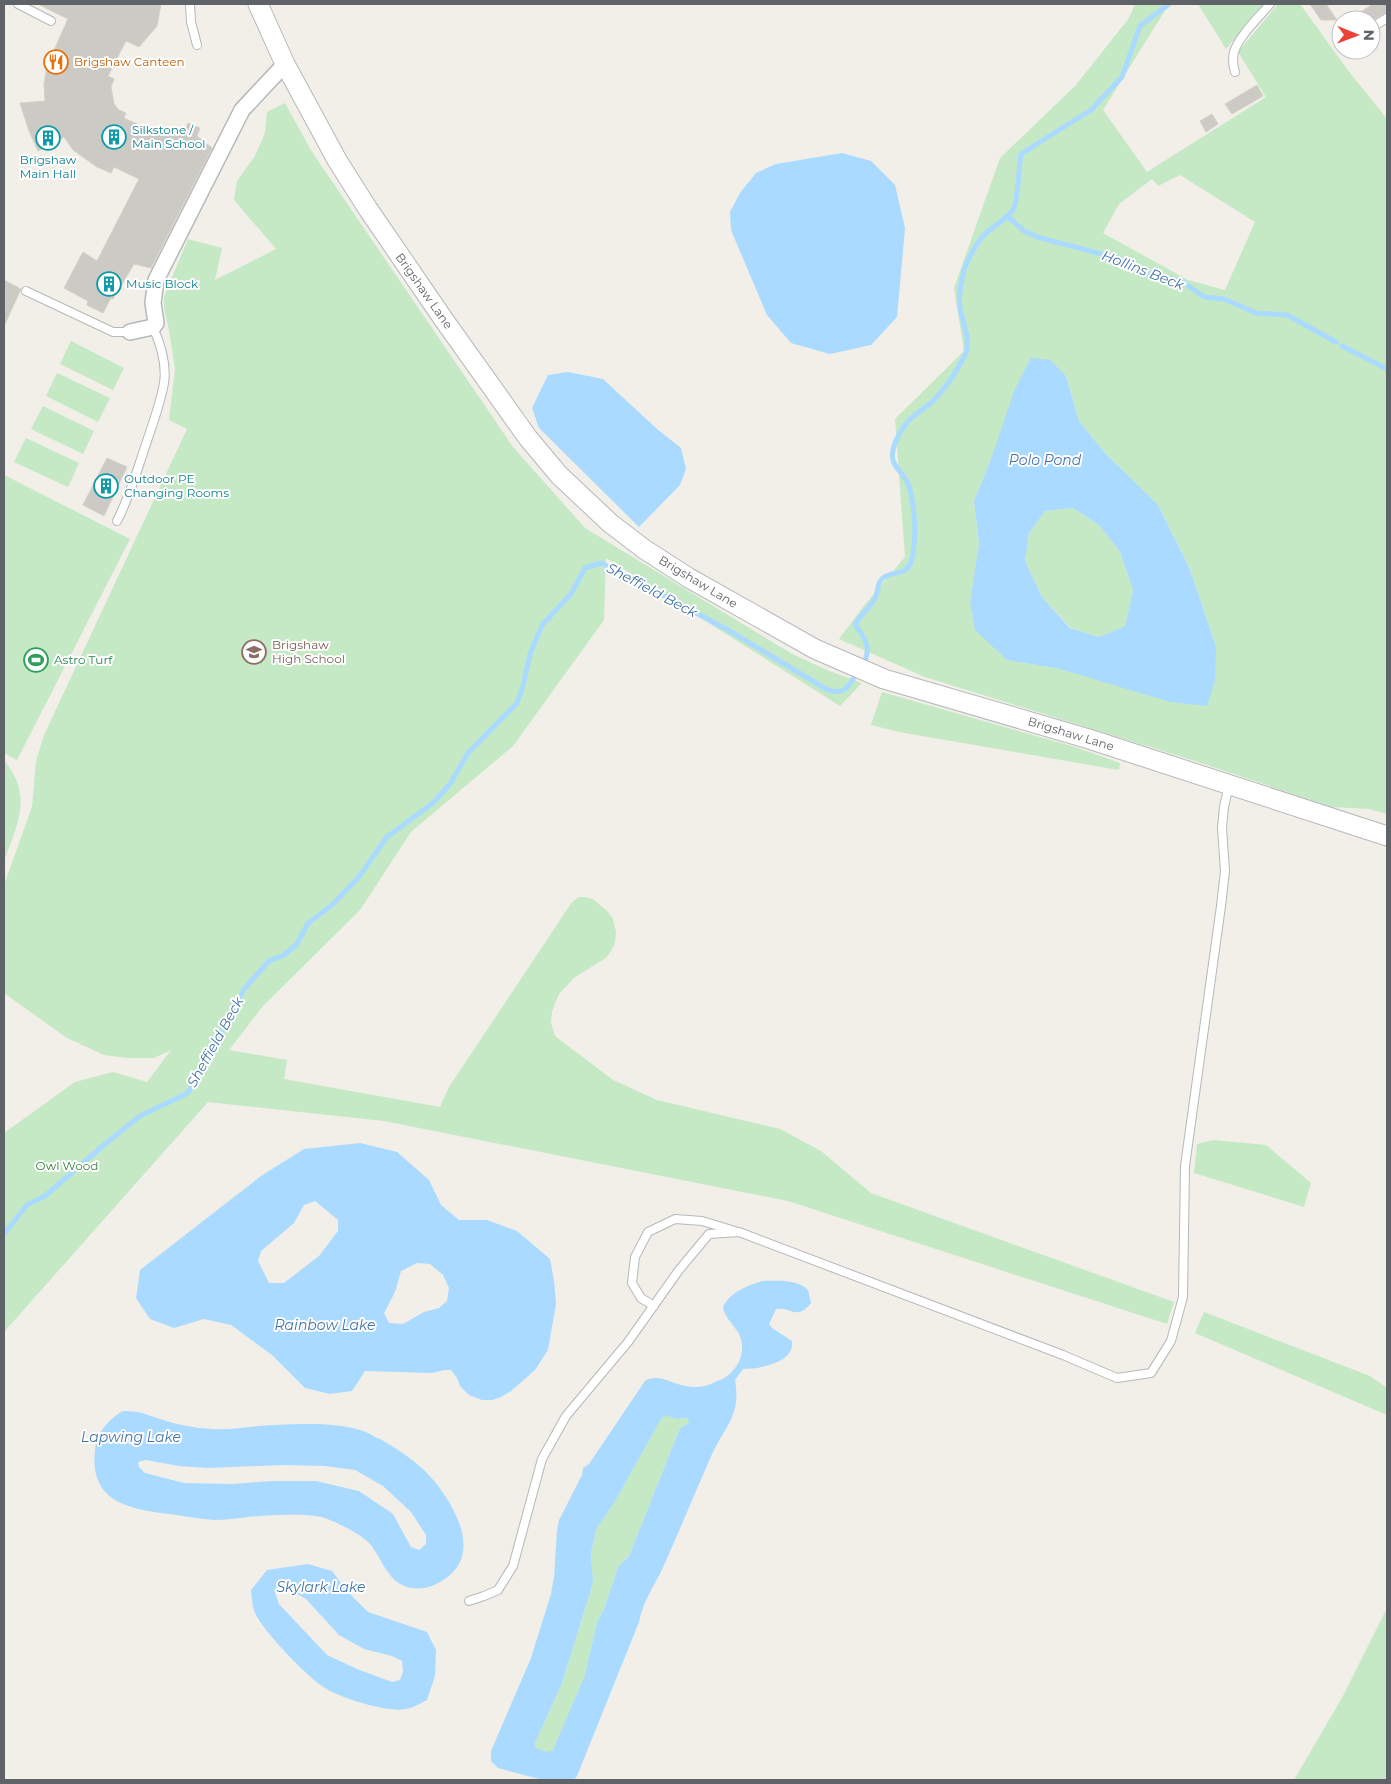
<svg xmlns="http://www.w3.org/2000/svg" width="1391" height="1784" font-family="Montserrat,sans-serif">
	<rect width="100%" height="100%" fill="#f1efe8"/>
	<g fill="#c5e8c5" fill-rule="evenodd">
		<path d="M1135,4H1169L1103,110L1147,172L1266,97L1238,52L1278,4H1300L1347,69L1387,119V814L1369,809L1332,807L1198,762L925,677L839,639L863,607L905,557L895,419L964,351L954,288L1000,158L1076,85L1129,18ZM1180,175L1255,222L1225,290L1188,280L1103,233L1119,204L1152,179L1158,186ZM1066,376L1079,421L1104,452L1158,505L1189,567L1216,646L1060,669L1007,660L970,602L979,544L974,501L991,459Z"/>
		<path d="M1198,4H1264L1226,49Z"/>
		<path d="M285,103L312,152L513,447L585,528L792,654L827,670L862,683L840,706L606,558L604,620L513,746L411,832L360,910L263,1006L229,1050L287,1060L284,1079L440,1107L449,1087L572,902L579,897H585L593,899L607,911L613,919L616,932L615,943L611,951L606,958L575,977L559,994L552,1011L551,1023L555,1036L613,1080L657,1100L780,1129L821,1151L871,1193L1174,1302L1167,1324L788,1201L384,1121L208,1102L4,1332V1133L75,1082L113,1072L147,1082L171,1050L154,1058H127L104,1055L67,1038L4,993V885L32,807L36,761L44,735L187,429L169,420L175,369L169,330L164,308V297L188,239L222,248L215,280L276,249L234,200L237,181L255,156L265,133L267,112Z"/>
		<path d="M71,341L124,368L113,390L60,364Z"/>
		<path d="M57,373L110,398L98,422L46,396Z"/>
		<path d="M43,406L94,431L83,454L31,429Z"/>
		<path d="M26,438L79,463L68,487L14,462Z"/>
		<path d="M4,475L130,539L17,760L4,753Z"/>
		<path d="M1073,508L1100,526L1120,552L1133,590L1125,626L1099,637L1071,628L1042,597L1025,561L1029,533L1045,511Z"/>
		<path d="M882,692L1075,747L1120,763L1119,770L899,732L871,725Z"/>
		<path d="M4,760C33,796 18,823 4,861Z"/>
		<path d="M1214,1140L1266,1145L1311,1183L1304,1207L1194,1173L1197,1144Z"/>
		<path d="M1204,1312L1370,1376L1387,1388V1415L1195,1333Z"/>
		<path d="M662,1416H669L676,1419L689,1418V1423L680,1428L629,1556L618,1567L604,1609L597,1622L585,1675L553,1751L547,1752L536,1748L535,1743L562,1683L590,1593L593,1582L591,1553L597,1528L614,1503Z"/>
		<path d="M1387,1608V1780H1294L1343,1696Z"/>
	</g>
	<g fill="#aadaff" fill-rule="evenodd">
		<path d="M842,153L871,161L895,185L905,228L897,317L871,345L830,354L791,343L767,315L731,230L730,212L740,193L756,173L776,164Z"/>
		<path d="M1031,358L1050,360L1066,376L1079,421L1104,452L1158,505L1189,567L1216,646L1215,680L1207,706L1170,702L1060,669L1007,660L975,630L970,602L979,544L974,501L991,459L1015,389ZM1073,508L1100,526L1120,552L1133,590L1125,626L1099,637L1070,628L1042,597L1025,561L1029,533L1045,511Z"/>
		<path d="M568,372L603,379L657,429L681,448L686,469L680,485L639,527L539,428L532,408L548,375Z"/>
		<path d="M360,1143L397,1152L429,1180L441,1205L459,1220H487L517,1231L550,1259L554,1281L556,1304L548,1350L535,1370L511,1391L501,1397L492,1400H482L469,1395L460,1386L457,1378L451,1370H444L432,1373L365,1371L352,1391L330,1394L305,1388L272,1355L231,1325L204,1319L174,1328L150,1319L136,1298L140,1270L261,1176L304,1149ZM315,1201L338,1220V1231L319,1256L284,1283H269L258,1261L261,1251L294,1223L304,1205ZM417,1263L430,1264L443,1275L449,1288L447,1301L439,1308L424,1312L403,1324L389,1323L384,1313L395,1292L401,1271Z"/>
		<path d="M762,1281C776,1281 797,1279 808,1290L811,1303C797,1321 792,1307 776,1309L769,1324L772,1328L792,1341C795,1363 759,1369 743,1369L735,1380C741,1415 726,1425 712,1454C696,1490 681,1527 665,1563C656,1584 643,1600 639,1622L577,1776L574,1780H543L498,1768L491,1761V1751L531,1658L551,1594L554,1577L557,1531L559,1520L582,1475L583,1468L589,1464L645,1381C658,1373 672,1384 685,1386C696,1388 706,1387 715,1382C723,1379 729,1376 734,1369C740,1362 743,1353 742,1344C741,1329 725,1321 723,1307C730,1292 747,1286 762,1281ZM669,1416L676,1419L688,1418L689,1423L680,1428L629,1556L618,1567L604,1609L597,1622L585,1675L553,1750L547,1752L536,1748L535,1743L562,1683L590,1593L593,1582L591,1553L597,1528L614,1503L662,1417Z"/>
		<path d="M123,1411C142,1411 146,1415 163,1420C179,1425 195,1428 212,1429C227,1430 243,1428 258,1426C285,1424 338,1421 363,1431C369,1433 374,1437 380,1439C396,1448 411,1458 425,1471C448,1494 483,1547 450,1575C439,1584 427,1590 412,1588C388,1585 383,1559 369,1543C361,1534 333,1520 321,1517C303,1513 267,1515 248,1517C237,1518 226,1520 215,1520C200,1519 185,1516 170,1514C129,1509 89,1502 95,1450C96,1433 109,1419 123,1411ZM146,1460L179,1466L207,1468L284,1465L325,1466L355,1470L383,1486L411,1512L426,1535V1544L419,1550L411,1547L393,1514L359,1491L316,1481H272L231,1484L184,1483L145,1473L139,1467L138,1462Z"/>
		<path d="M308,1564L332,1571L348,1592L368,1612L427,1632L436,1650L435,1676L427,1700C421,1703 413,1708 406,1709C389,1713 340,1698 325,1688C308,1678 263,1631 255,1613C252,1606 252,1597 251,1590L267,1570ZM277,1587L289,1589L306,1599L339,1635L364,1649L392,1656L402,1661L403,1672L400,1680L392,1682L357,1669L327,1655L279,1604L275,1592Z"/>
	</g>
	<g fill="none" stroke-linecap="round" stroke-linejoin="round">
		<g stroke="#aadaff" stroke-width="5">
			<path d="M1007,216L1024,231L1037,237L1120,259L1132,269L1183,282L1204,297L1224,299L1256,313L1287,315L1336,342"/>
			<path d="M1342,346L1387,369"/>
			<path d="M865,661C871,645 864,637 855,625C860,614 870,609 875,598C879,592 876,583 883,578C895,569 909,579 913,554C916,534 915,510 910,490C906,469 885,469 895,443C900,430 908,419 920,411C924,408 928,406 932,402C944,390 955,374 963,359C973,343 963,325 960,308C958,296 961,282 964,270C968,259 975,246 982,237C991,227 1005,221 1013,210C1018,203 1019,164 1021,154L1091,110L1122,77L1140,26L1169,4"/>
			<path d="M4,1234L27,1205L45,1196L105,1144L140,1116L186,1094L196,1082L205,1057L227,1023L244,989L269,961L284,955L297,944L308,923L331,906L358,878L387,837L433,803L450,784L468,753L517,703L523,686L530,654L542,625L571,594L585,568L601,563L614,569L728,630L826,689C839,695 846,691 853,679"/>
		</g>
	</g>
	<g fill="#cccac5" stroke="#d6d1c6">
		<path d="M38,4H161L157,26L139,47L126,41L108,76L114,79L111,87L114,104L119,110L126,113L124,118L161,135L165,126L184,131L188,123L200,128L197,136L212,148L151,268L134,264L113,299L111,298L103,313L87,305L88,301L64,288L83,252L97,261L139,179L114,167L111,173L97,167L73,150L64,137L38,151L29,131L20,103L45,101L44,84L47,66L68,19Z"/>
		<path d="M1310,4H1326L1337,20H1321Z"/>
		<path d="M1373,4H1387V12L1373,20H1349Z"/>
		<path d="M1257,85L1263,96L1232,114L1225,104Z"/>
		<path d="M1212,114L1218,124L1206,132L1200,121Z"/>
		<path d="M4,280L21,289L4,326Z"/>
		<path d="M107,458L127,467L104,516L83,505Z"/>
	</g>
	<g fill="none" stroke-linecap="round" stroke-linejoin="round">
		<g stroke="#b5b8bc" stroke-width="10">
			<g id="service">
				<path d="M18,4L51,21"/>
				<path d="M190,4L191,22L197,45"/>
				<path d="M1371,28L1387,18"/>
				<path d="M1235,72C1233,65 1232,59 1234,52C1239,36 1259,17 1270,4"/>
				<path d="M26,291L113,332H130"/>
				<path d="M117,521C129,498 136,474 144,450C151,428 160,406 164,383C167,364 161,345 153,327"/>
				<path d="M654,1306L641,1298L632,1283L635,1257L648,1232L675,1219L702,1221L735,1231"/>
				<path d="M469,1601L484,1596L498,1590L513,1566L542,1459L566,1416L628,1342L679,1270L709,1234L739,1232L1063,1355L1117,1378L1151,1373L1171,1341L1183,1297L1185,1166L1221,906L1225,871L1222,828L1224,807L1229,785"/>
			</g>
		</g>
		<g stroke="#b5b8bc" stroke-width="18">
			<path id="minor" d="M130,332L153,327L156,323L153,303L156,280L242,110L285,64"/>
		</g>
		<g stroke="#b5b8bc" stroke-width="21">
			<path id="tertiary" d="M258,4L285,64L337,160L368,209L444,320L528,438L559,475L610,523L644,549L689,578L815,649L884,679L1089,739L1387,836"/>
		</g>
		<use href="#service" stroke="#fff" stroke-width="8"/>
		<use href="#minor" stroke="#fff" stroke-width="15"/>
		<use href="#tertiary" stroke="#fff" stroke-width="19"/>
	</g>
	<defs>
		<g id="restaurant-ring" transform="scale(1.25)"><circle r="9.5" fill="#fff" stroke="#e8710a" stroke-width="1.5"/><path d="M-5-6h1v4h1v-4h1v4h1v-4h1v5L-1.5 .5V6h-2V.5L-5-1ZM5-6V6H3V1.5H1.5Q1.5-4 5-6Z" fill="#e8710a"/></g>
		<g id="building-ring" transform="scale(1.25)"><circle r="9.5" fill="#fff" stroke="#0f9aa8" stroke-width="1.5"/><path d="M-4-6H4V6H1V3H-1V6H-4ZM-2.5-4.3h1.7v1.8h-1.7ZM.8-4.3h1.7v1.8H.8ZM-2.5-1h1.7V.8h-1.7ZM.8-1h1.7V.8H.8Z" fill="#0f9aa8"/></g>
		<g id="school-ring" transform="scale(1.25)"><circle r="9.5" fill="#fff" stroke="#8d6e63" stroke-width="1.5"/><path d="M0-5L7-2L0 1L-7-2ZM-4 1L0 2.5L4 1V4Q0 6-4 4Z" fill="#8d6e63"/></g>
		<g id="stadium-ring" transform="scale(1.25)"><circle r="9.5" fill="#fff" stroke="#2e9e5b" stroke-width="1.5"/><path d="M0-5a6.5 5 0 1 0 0 10a6.5 5 0 1 0 0-10ZM-3.5-1.8h7v3.6h-7Z" fill="#2e9e5b"/></g>
	</defs>
	<g fill-rule="evenodd">
		<use href="#restaurant-ring" x="56" y="62"/>
		<use href="#building-ring" x="114" y="137"/>
		<use href="#building-ring" x="48" y="138"/>
		<use href="#building-ring" x="109" y="284"/>
		<use href="#building-ring" x="106" y="486"/>
		<use href="#school-ring" x="254" y="652"/>
		<use href="#stadium-ring" x="36" y="660"/>
	</g>
	<g text-anchor="middle" stroke-width="4" stroke-linejoin="round" paint-order="stroke">
		<g font-size="12" fill="#c56008" stroke="#fff" text-anchor="start">
			<text x="74" y="66">Brigshaw Canteen</text>
		</g>
		<g font-size="12" fill="#0d838f" stroke="#fff" text-anchor="start">
			<text x="132" y="134">Silkstone /<tspan x="132" dy="14">Main School</tspan></text>
			<text x="48" y="164" text-anchor="middle">Brigshaw<tspan x="48" dy="14">Main Hall</tspan></text>
			<text x="126" y="288">Music Block</text>
			<text x="124" y="483">Outdoor PE<tspan x="124" dy="14">Changing Rooms</tspan></text>
		</g>
		<g font-size="12" fill="#5f6368" stroke="#fff">
			<text transform="translate(424 291) rotate(55)" y="4">Brigshaw Lane</text>
			<text transform="translate(698 582) rotate(31)" y="4">Brigshaw Lane</text>
			<text transform="translate(1071 734) rotate(17)" y="4">Brigshaw Lane</text>
		</g>
		<g font-size="12" fill="#785e54" stroke="#fff" text-anchor="start">
			<text x="272" y="649">Brigshaw<tspan x="272" dy="14">High School</tspan></text>
		</g>
		<g font-size="12" fill="#27864d" stroke="#fff" text-anchor="start">
			<text x="54" y="664">Astro Turf</text>
		</g>
		<g font-size="12" fill="#348238" stroke="#fff">
			<text x="67" y="1170">Owl Wood</text>
		</g>
		<g font-size="14" font-style="italic" fill="#4174aa" stroke="#fff">
			<text transform="translate(1143 270) rotate(21)" y="5">Hollins Beck</text>
			<text x="1045" y="465">Polo Pond</text>
			<text transform="translate(652 590) rotate(28)" y="5">Sheffield Beck</text>
			<text transform="translate(215 1042) rotate(-61)" y="5">Sheffield Beck</text>
			<text x="325" y="1330">Rainbow Lake</text>
			<text x="131" y="1442">Lapwing Lake</text>
			<text x="321" y="1592">Skylark Lake</text>
		</g>
	</g>
	<rect width="1391" height="1784" fill="none" stroke="#5f6368" stroke-width="10"/>
	<g transform="translate(1356 35) rotate(91)"><circle r="24" fill="#ffffff" stroke="#bfc1c3"/>
	<path d="M0-4L9 19L0 12L-9 19Z" fill="#ea4335"/>
	<text y="-8" font-size="14" font-weight="bold" text-anchor="middle" fill="#5f6368">N</text>
	</g>
</svg>
